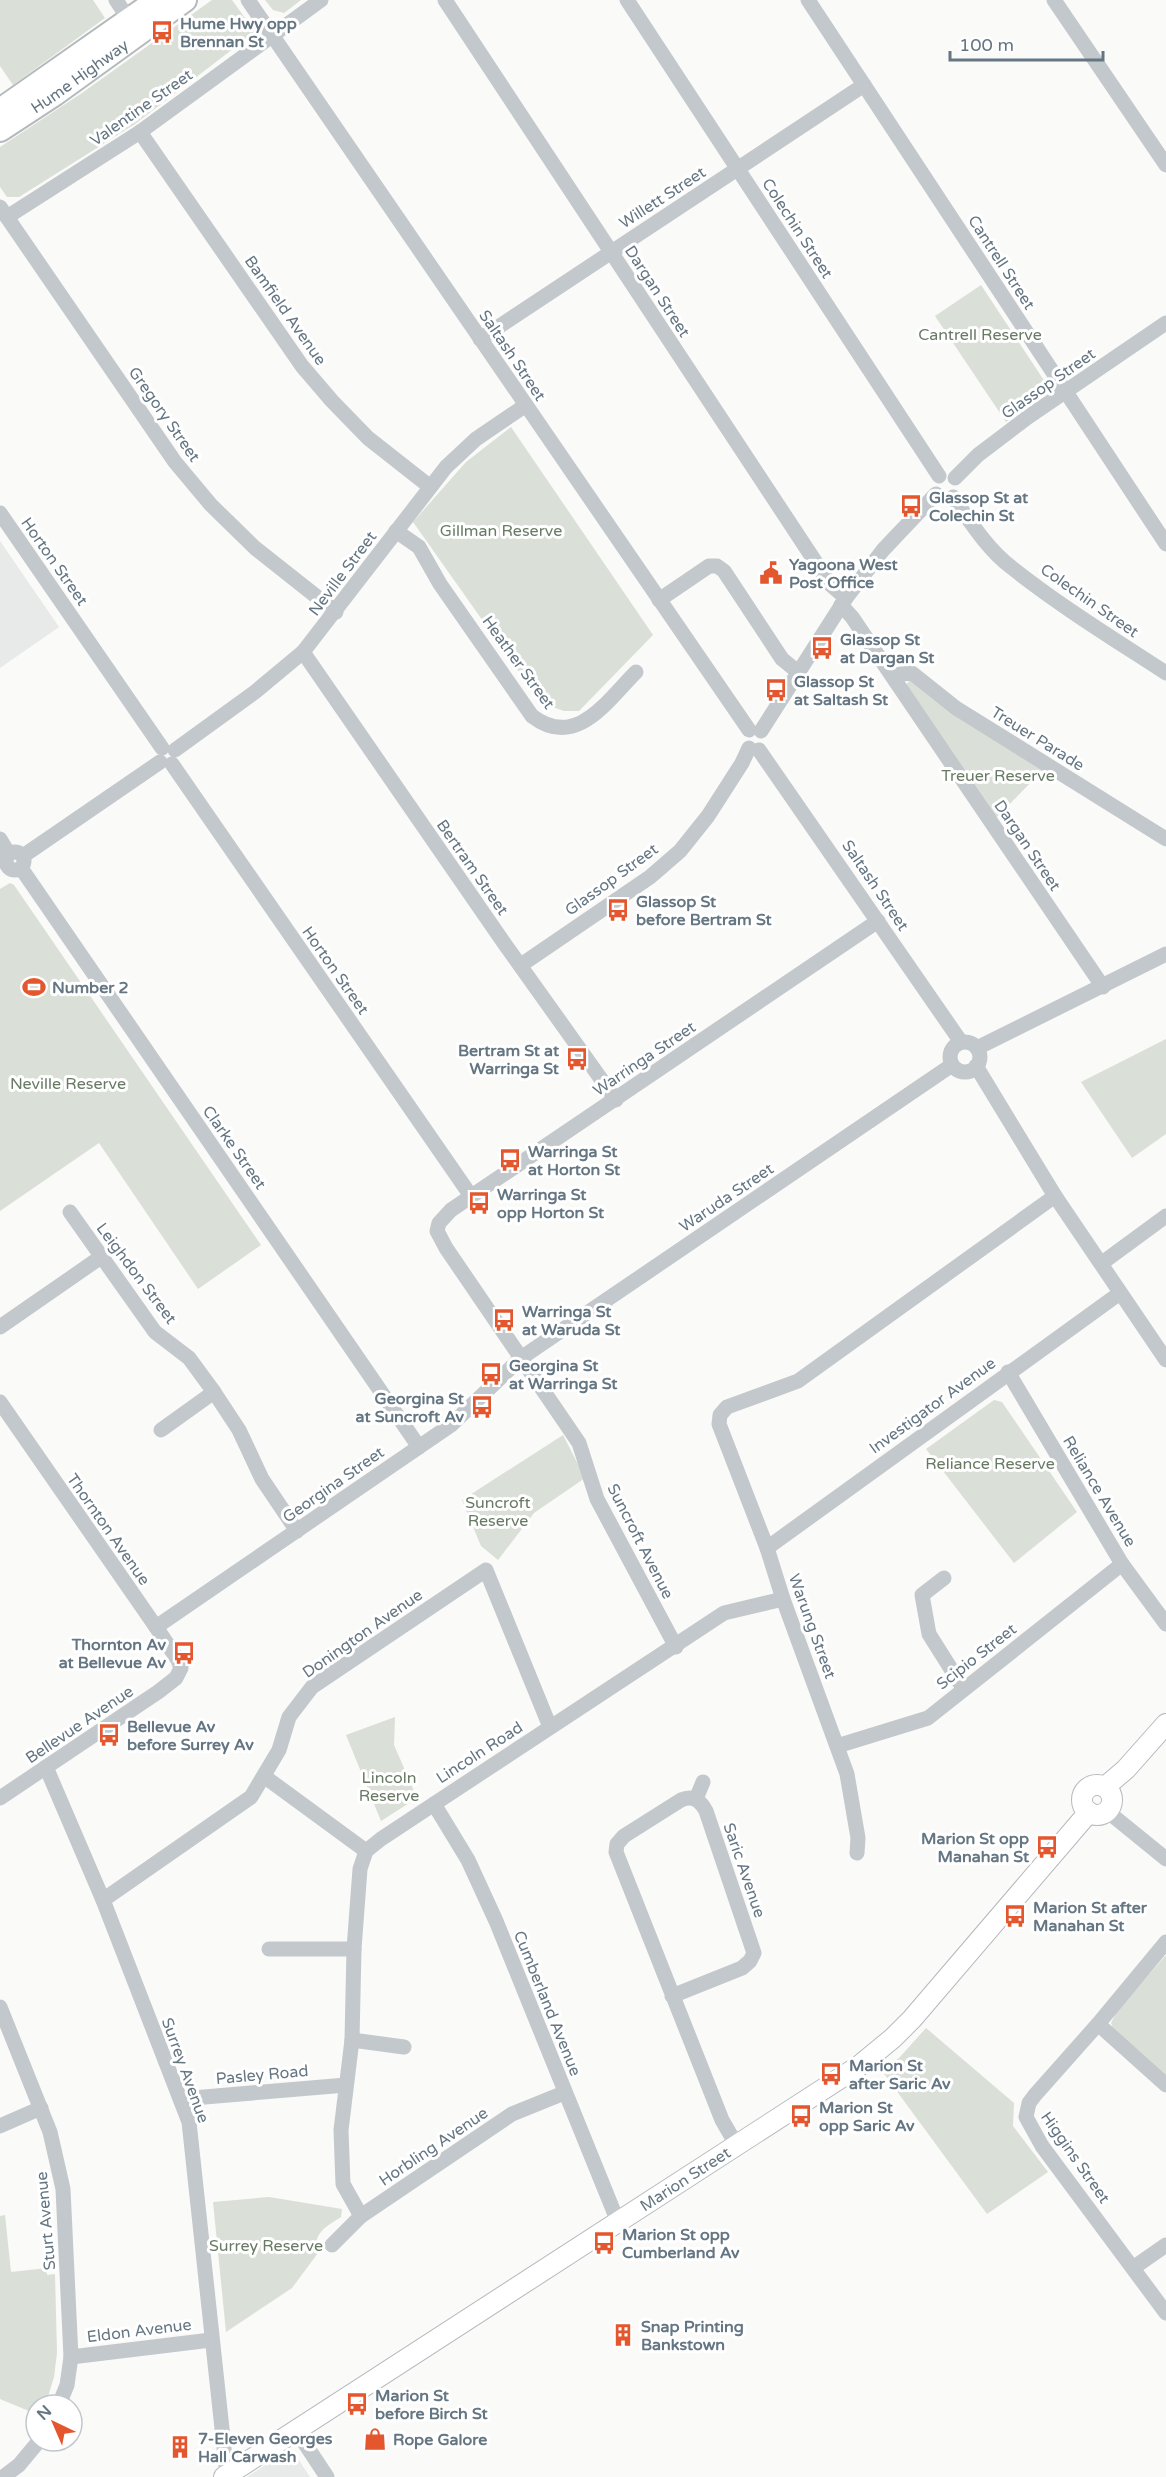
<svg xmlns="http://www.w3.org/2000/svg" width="1166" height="2477" font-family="'Varela Round',sans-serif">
	<rect width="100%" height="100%" fill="#fafaf8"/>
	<g fill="#e8e9e9">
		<path d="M0,541L59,627L0,668Z"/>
		<path d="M291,2448L310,2477H247Z"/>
	</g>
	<g fill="#dadfd7">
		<path d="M0,0H93L105,18L13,85L0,66Z"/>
		<path d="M212,0H232L255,32L135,124L19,197H7L0,187V147L82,93Z"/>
		<path d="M265,0H301L284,13L273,10Z"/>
		<path d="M981,285L1047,385L1043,394L1006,422L935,316Z"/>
		<path d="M511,427L653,635L579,711H564L541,703L413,522L466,462Z"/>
		<path d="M910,680L1043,770L995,819L906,685Z"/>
		<path d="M10,883L14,885L261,1245L198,1289L99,1143L0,1211V889Z"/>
		<path d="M1166,1039V1134L1132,1158L1081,1082Z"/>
		<path d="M994,1400L1002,1402L1077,1512L1014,1563L926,1449Z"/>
		<path d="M563,1435L585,1478L534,1513L498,1560L481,1546L462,1500Z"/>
		<path d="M395,1717L394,1745L417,1798L381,1821L346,1735Z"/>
		<path d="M1166,1955V2078L1113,2029L1111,2023L1117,2011Z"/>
		<path d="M926,2028L1014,2103L1013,2126L1048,2172L987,2214L882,2071L899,2058Z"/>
		<path d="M269,2197L342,2209L341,2217C327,2226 311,2234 318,2253L292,2288L226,2332L213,2202Z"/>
		<path d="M5,2215L11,2272L47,2268V2275L55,2274L57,2353L54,2377L46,2403L45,2405H36V2414L0,2399V2216Z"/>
	</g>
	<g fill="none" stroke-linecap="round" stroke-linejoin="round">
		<g stroke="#b5babe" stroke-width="22">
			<g id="major">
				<circle cx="1097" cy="1800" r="15"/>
				<path d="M1105,1787L1126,1769L1166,1724"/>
				<path id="s1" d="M224,2477L859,2066L893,2038L912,2019L1089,1812"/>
			</g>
		</g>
		<g stroke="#b4b9bd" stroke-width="26">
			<g id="highway">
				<path d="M0,110L157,0"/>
				<path id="s2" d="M0,130L55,94L185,0"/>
			</g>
		</g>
		<g stroke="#c3c8cc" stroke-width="15">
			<path d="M116,0L133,26"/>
			<path d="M248,0L749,730"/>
			<path d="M445,0L830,584L846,598"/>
			<path d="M627,0L939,476"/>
			<path d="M808,0L1166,544"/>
			<path d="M1054,0L1166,165"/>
			<path d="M140,132L302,366L332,401L368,438L429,486"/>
			<path d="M0,207L175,462L211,505L255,548L336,612"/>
			<path d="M7,217L140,132L321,0"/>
			<path d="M480,339L864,85"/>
			<path d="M955,478L978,455L1028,417L1166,323"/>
			<path d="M953,497C970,521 987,549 1011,567C1060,606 1114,639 1166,673"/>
			<path d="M0,513L162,748"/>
			<path d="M396,531L419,547L440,584L532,716C576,750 607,701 636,672"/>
			<path d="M659,600L709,566H717L724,571L782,659L798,672"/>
			<path d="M841,605L852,617L1103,987"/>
			<path d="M303,652L504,943L616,1100"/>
			<path d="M892,675L912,673L956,708L1166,839"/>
			<path d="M761,731L846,598L883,550L936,494"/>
			<path d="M175,750L255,692L303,652L446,467L476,439L526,405"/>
			<path d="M759,750L961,1042"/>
			<path d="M172,764L471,1196"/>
			<path d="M0,839L9,854"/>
			<circle cx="15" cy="861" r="9"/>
			<path d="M23,856L160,762"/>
			<path d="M21,868L419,1447"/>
			<path d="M521,965L650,877L680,851L708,816L742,763L749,748"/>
			<circle cx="965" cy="1057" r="15"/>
			<path d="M977,1048L1166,954"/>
			<path d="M976,1066L1055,1196L1166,1360"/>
			<path d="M70,1212L155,1332L189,1358L214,1392L239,1430L262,1479L297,1531"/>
			<path d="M1102,1263L1166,1216"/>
			<path d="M0,1327L101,1257"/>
			<path d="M1008,1372L1122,1564L1166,1624"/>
			<path d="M0,1402L156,1627L178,1660L181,1668L176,1678L158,1692L0,1798"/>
			<path d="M161,1430L214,1392"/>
			<path d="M767,1548L1120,1293"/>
			<path d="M944,1578L922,1595L929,1634L963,1688"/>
			<path d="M156,1627L451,1425L521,1358L952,1065"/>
			<path d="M676,1647L597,1499L579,1443L446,1248L437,1231L439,1223L451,1210L878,921"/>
			<path d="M837,1746L928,1718L1122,1564"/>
			<path d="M46,1767L103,1900L189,2122L227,2475"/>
			<path d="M265,1777L366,1851"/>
			<path d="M696,1799L703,1782"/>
			<path d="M434,1804L468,1860L496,1921L618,2222"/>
			<path d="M1107,1811L1166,1859"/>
			<path d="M857,1853L858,1838L847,1774L783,1599L767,1548L719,1424L720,1415L727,1407L798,1381L1055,1196"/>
			<path d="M103,1900L251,1797L279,1750L289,1717L312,1687L486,1570L550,1727"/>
			<path d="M1166,1942L1098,2024L1035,2095L1029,2103L1026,2117L1042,2146L1166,2313"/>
			<path d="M269,1949H354"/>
			<path d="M672,1996L742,1968L750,1961L754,1953L706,1811C700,1800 693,1795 681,1800L624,1836L617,1844L616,1852L722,2120L737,2146"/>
			<path d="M0,2007L50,2132L63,2189L71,2357L67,2385L59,2405"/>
			<path d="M1098,2024L1166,2085"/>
			<path d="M352,2040L404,2047"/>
			<path d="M181,2099L346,2085"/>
			<path d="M0,2126L41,2108"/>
			<path d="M361,2216L343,2184L341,2130L352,2040L354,1949L360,1869L366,1851L381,1839L434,1804L724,1613L783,1599"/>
			<path d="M332,2245L361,2216L512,2114L564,2093"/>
			<path d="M1133,2268L1166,2245"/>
			<path d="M71,2357L211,2340"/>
			<path d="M296,2430L327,2477"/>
			<path d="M3,2477L19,2465L39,2441"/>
		</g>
		<use href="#major" stroke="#fff" stroke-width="20"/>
		<use href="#highway" stroke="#fff" stroke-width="22"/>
	</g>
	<defs>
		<g id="bus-bare" transform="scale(1.8)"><path d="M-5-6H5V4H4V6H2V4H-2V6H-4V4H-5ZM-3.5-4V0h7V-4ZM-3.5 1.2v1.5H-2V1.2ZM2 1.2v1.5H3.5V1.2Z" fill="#e4572e" stroke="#fff" stroke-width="2.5" paint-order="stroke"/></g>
		<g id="civic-bare" transform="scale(1.8)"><path d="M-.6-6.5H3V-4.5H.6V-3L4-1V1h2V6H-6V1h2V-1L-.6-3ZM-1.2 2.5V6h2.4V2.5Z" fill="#e4572e" stroke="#fff" stroke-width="2.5" paint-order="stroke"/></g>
		<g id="stadium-bare" transform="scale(1.8)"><path d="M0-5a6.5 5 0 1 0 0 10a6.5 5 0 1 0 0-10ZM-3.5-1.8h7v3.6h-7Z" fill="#e4572e" stroke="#fff" stroke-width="2.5" paint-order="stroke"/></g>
		<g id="building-bare" transform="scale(1.8)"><path d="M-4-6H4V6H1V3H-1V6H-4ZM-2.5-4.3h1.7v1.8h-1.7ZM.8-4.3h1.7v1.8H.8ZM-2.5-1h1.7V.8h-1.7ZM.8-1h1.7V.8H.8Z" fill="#e4572e" stroke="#fff" stroke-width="2.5" paint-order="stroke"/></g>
		<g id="shop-bare" transform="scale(1.8)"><path d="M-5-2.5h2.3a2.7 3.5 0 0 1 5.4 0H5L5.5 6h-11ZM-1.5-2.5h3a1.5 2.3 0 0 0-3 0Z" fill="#e4572e" stroke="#fff" stroke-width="2.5" paint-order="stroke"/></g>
	</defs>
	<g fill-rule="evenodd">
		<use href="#bus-bare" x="162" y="32"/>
		<use href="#bus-bare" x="911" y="506"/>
		<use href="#civic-bare" x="771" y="573"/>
		<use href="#bus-bare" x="822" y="648"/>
		<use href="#bus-bare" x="776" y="690"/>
		<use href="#bus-bare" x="618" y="910"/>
		<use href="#stadium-bare" x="34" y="987"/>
		<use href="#bus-bare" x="577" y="1059"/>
		<use href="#bus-bare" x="510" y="1160"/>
		<use href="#bus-bare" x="479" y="1203"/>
		<use href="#bus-bare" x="504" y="1320"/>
		<use href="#bus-bare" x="491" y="1374"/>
		<use href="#bus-bare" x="482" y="1407"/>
		<use href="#bus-bare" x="184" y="1653"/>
		<use href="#bus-bare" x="109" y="1735"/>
		<use href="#bus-bare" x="1047" y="1847"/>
		<use href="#bus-bare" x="1015" y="1916"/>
		<use href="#bus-bare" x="831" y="2074"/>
		<use href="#bus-bare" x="801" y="2116"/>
		<use href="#bus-bare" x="604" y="2243"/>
		<use href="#building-bare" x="623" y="2335"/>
		<use href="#bus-bare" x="357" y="2404"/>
		<use href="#shop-bare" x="375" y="2439"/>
		<use href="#building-bare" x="180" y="2447"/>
	</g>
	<g text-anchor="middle" stroke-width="6" stroke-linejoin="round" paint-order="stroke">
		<g font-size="16" font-weight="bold" fill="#657683" stroke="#fff" text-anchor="start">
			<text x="180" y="29">Hume Hwy opp<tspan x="180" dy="18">Brennan St</tspan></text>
			<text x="929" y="503">Glassop St at<tspan x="929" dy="18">Colechin St</tspan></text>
			<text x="789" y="570">Yagoona West<tspan x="789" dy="18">Post Office</tspan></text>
			<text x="840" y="645">Glassop St<tspan x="840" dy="18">at Dargan St</tspan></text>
			<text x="794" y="687">Glassop St<tspan x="794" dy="18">at Saltash St</tspan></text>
			<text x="636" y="907">Glassop St<tspan x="636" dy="18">before Bertram St</tspan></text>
			<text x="52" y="993">Number 2</text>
			<text x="559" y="1056" text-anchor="end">Bertram St at<tspan x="559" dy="18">Warringa St</tspan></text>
			<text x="528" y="1157">Warringa St<tspan x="528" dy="18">at Horton St</tspan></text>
			<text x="497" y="1200">Warringa St<tspan x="497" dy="18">opp Horton St</tspan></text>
			<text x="522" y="1317">Warringa St<tspan x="522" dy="18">at Waruda St</tspan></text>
			<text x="509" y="1371">Georgina St<tspan x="509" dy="18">at Warringa St</tspan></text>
			<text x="464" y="1404" text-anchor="end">Georgina St<tspan x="464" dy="18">at Suncroft Av</tspan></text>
			<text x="166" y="1650" text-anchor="end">Thornton Av<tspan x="166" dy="18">at Bellevue Av</tspan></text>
			<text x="127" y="1732">Bellevue Av<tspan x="127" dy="18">before Surrey Av</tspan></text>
			<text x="1029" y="1844" text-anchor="end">Marion St opp<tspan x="1029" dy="18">Manahan St</tspan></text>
			<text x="1033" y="1913">Marion St after<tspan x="1033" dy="18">Manahan St</tspan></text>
			<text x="849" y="2071">Marion St<tspan x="849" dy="18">after Saric Av</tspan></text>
			<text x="819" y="2113">Marion St<tspan x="819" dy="18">opp Saric Av</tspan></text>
			<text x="622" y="2240">Marion St opp<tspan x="622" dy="18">Cumberland Av</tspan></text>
			<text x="641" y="2332">Snap Printing<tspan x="641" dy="18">Bankstown</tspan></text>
			<text x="375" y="2401">Marion St<tspan x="375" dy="18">before Birch St</tspan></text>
			<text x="198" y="2444">7-Eleven Georges<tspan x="198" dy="18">Hall Carwash</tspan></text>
			<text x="393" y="2445">Rope Galore</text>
		</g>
		<g font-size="16" fill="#657683" stroke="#fff">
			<text dy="6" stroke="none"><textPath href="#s2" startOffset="96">Hume Highway</textPath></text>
			<text transform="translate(141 107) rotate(-35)" y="6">Valentine Street</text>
			<text transform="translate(662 197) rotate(-33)" y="6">Willett Street</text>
			<text transform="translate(798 228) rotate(57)" y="6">Colechin Street</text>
			<text transform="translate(1002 262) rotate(57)" y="6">Cantrell Street</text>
			<text transform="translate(658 291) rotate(57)" y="6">Dargan Street</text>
			<text transform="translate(286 310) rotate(55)" y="6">Bamfield Avenue</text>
			<text transform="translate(513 355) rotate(56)" y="6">Saltash Street</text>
			<text transform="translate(1048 383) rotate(-35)" y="6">Glassop Street</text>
			<text transform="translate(165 414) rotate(55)" y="6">Gregory Street</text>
			<text transform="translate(55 561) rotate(55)" y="6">Horton Street</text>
			<text transform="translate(342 573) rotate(-53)" y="6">Neville Street</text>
			<text transform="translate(1090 600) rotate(35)" y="6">Colechin Street</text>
			<text transform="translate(519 662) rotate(54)" y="6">Heather Street</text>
			<text transform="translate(1038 738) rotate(32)" y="6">Treuer Parade</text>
			<text transform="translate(1028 845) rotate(56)" y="6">Dargan Street</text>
			<text transform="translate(473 867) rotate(55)" y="6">Bertram Street</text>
			<text transform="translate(611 879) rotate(-36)" y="6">Glassop Street</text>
			<text transform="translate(876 885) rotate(56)" y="6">Saltash Street</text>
			<text transform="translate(336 970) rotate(55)" y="6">Horton Street</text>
			<text transform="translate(644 1058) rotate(-34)" y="6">Warringa Street</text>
			<text transform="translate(235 1147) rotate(55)" y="6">Clarke Street</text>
			<text transform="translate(726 1197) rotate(-34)" y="6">Waruda Street</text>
			<text transform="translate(137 1273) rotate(53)" y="6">Leighdon Street</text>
			<text transform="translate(932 1405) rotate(-36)" y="6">Investigator Avenue</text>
			<text transform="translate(333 1484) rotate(-35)" y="6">Georgina Street</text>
			<text transform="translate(1100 1491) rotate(59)" y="6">Reliance Avenue</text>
			<text transform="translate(109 1529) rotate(55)" y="6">Thornton Avenue</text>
			<text transform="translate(641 1541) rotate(63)" y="6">Suncroft Avenue</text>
			<text transform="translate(813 1626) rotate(70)" y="6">Warung Street</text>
			<text transform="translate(362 1633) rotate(-35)" y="6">Donington Avenue</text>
			<text transform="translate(976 1656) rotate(-38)" y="6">Scipio Street</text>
			<text transform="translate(79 1724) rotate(-34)" y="6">Bellevue Avenue</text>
			<text transform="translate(479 1752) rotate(-33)" y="6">Lincoln Road</text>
			<text transform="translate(745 1870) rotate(71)" y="6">Saric Avenue</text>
			<text transform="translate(548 2003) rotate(68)" y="6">Cumberland Avenue</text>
			<text transform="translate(186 2070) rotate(70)" y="6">Surrey Avenue</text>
			<text transform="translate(262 2074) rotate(-5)" y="6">Pasley Road</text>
			<text transform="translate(433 2146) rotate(-34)" y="6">Horbling Avenue</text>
			<text transform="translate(1076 2157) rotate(55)" y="6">Higgins Street</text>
			<text dy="6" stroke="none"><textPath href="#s1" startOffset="549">Marion Street</textPath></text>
			<text transform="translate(45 2221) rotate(-95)" y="6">Sturt Avenue</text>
			<text transform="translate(139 2330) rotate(-7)" y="6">Eldon Avenue</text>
		</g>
		<g font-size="16" fill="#687a64" stroke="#fff">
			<text x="980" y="340">Cantrell Reserve</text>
			<text x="501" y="536">Gillman Reserve</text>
			<text x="998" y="781">Treuer Reserve</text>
			<text x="68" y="1089">Neville Reserve</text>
			<text x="990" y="1469">Reliance Reserve</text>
			<text x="498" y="1508">Suncroft<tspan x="498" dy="18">Reserve</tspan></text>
			<text x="389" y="1783">Lincoln<tspan x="389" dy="18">Reserve</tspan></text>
			<text x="266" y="2251">Surrey Reserve</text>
		</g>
	</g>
	<g transform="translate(54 2423) rotate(316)"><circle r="28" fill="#ffffff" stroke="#c1c8cd" stroke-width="1.5"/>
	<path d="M0-4.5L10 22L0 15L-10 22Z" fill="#e4572e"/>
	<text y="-9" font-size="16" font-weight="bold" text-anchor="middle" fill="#657683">N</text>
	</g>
	<path d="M950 51v9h153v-9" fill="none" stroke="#657683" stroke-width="3"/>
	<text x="959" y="51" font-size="18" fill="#657683" stroke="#ffffff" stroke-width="4.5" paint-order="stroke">100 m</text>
</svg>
